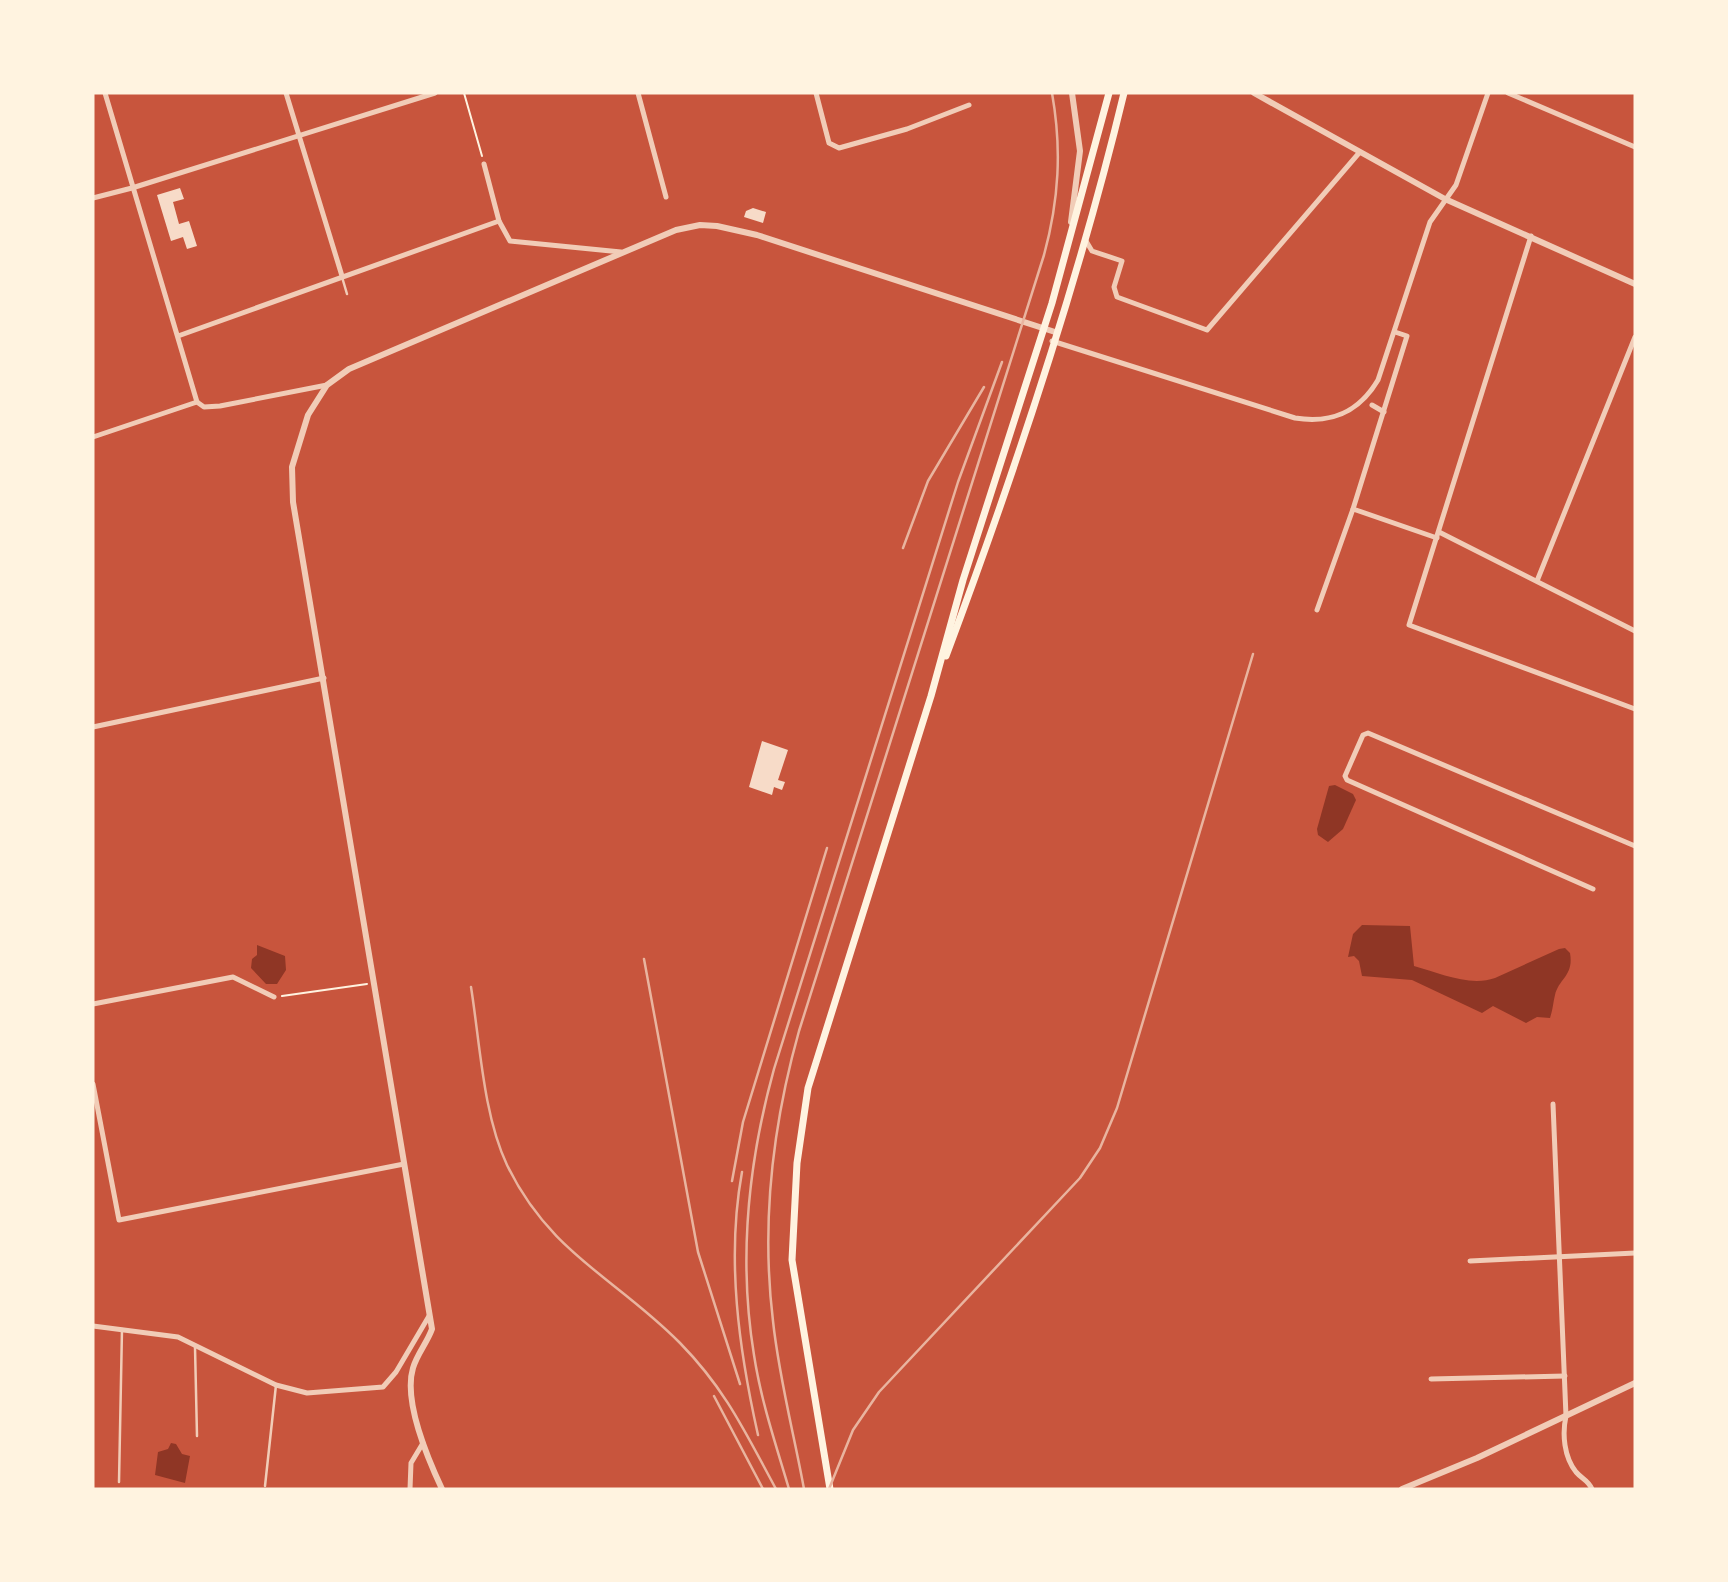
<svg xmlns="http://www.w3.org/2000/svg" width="1728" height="1582" font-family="'IBM Plex Sans',sans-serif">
	<rect width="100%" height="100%" fill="#c8553d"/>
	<g fill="#8f3625">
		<path d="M1335,785L1353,794L1356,800L1343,829L1328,842L1318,835L1317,829L1329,786Z"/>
		<path d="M1362,925L1410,926L1414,966C1439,973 1470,987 1495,978L1559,949L1565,948L1570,953C1574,976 1559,978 1555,995C1553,1003 1553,1009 1550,1018L1537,1017L1526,1023L1493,1006L1482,1013L1412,980L1362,976L1359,961L1354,956L1348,957L1353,934Z"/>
		<path d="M257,945L285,956L286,970L277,984H266L251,968L252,959L257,955Z"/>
		<path d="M171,1443L176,1444L182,1454L190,1456L185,1483L155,1475L158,1452L168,1449Z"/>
	</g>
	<g fill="#f7dbc8">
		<path d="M180,188L184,199L173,202L179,224L189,221L197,246L187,249L183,237L171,241L157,195Z"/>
		<path d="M753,208L766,212L763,223L744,217L746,211Z"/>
		<path d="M762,741L788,750L778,780L785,782L782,790L774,787L772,795L749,787Z"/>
	</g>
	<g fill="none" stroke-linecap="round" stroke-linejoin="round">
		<g stroke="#fff3e0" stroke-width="2">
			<path d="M464,93L482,156"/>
			<path d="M282,996L367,984"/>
		</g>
		<g stroke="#f1ccb7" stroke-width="2.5">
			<path d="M342,277L347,294"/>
			<path d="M195,1347L197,1436"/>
			<path d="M119,1482L122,1329"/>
			<path d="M265,1486L276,1385"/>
		</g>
		<g stroke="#f1ccb7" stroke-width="5">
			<path d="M105,93L197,402"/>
			<path d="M286,93L342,276"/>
			<path d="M638,93L666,197"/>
			<path d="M816,93L829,143L839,148L907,129L969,105"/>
			<path d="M1508,93L1635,147"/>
			<path d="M484,164L499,221L510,241L621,252"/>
			<path d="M93,198L132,188L435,93"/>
			<path d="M1531,236L1409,625L1635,709"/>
			<path d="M1086,241L1092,251L1122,261L1114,287L1117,297L1207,330L1359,153"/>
			<path d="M178,336L499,221"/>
			<path d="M1052,341L1295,418C1332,424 1359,412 1378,380L1430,222L1456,185L1488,93"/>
			<path d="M1372,405L1384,412"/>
			<path d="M93,437L197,402L204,407L220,406L327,385"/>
			<path d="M1353,509L1437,538"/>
			<path d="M1439,532L1635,631"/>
			<path d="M1537,581L1635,337"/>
			<path d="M1317,610L1353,509L1407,336L1395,332"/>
			<path d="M93,727L324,678"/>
			<path d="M1593,889L1347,780L1345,776L1363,735L1368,733L1635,846"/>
			<path d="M93,1004L233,977L274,997"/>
			<path d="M93,1084L119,1220L404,1164"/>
			<path d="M1553,1104L1566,1416C1562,1434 1564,1457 1576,1472C1582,1479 1588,1480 1592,1489"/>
			<path d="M1470,1261L1635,1253"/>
			<path d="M93,1326L178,1337L276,1385L307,1393L383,1387L396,1372L429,1316"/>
			<path d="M1431,1379L1565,1376"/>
			<path d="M410,1489L411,1463L423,1443"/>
		</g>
		<g stroke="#f1ccb7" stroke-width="6">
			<path d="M1254,93L1445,199L1635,284"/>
			<path d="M1071,222L1080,151L1072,93"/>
			<path d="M442,1489C428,1459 403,1401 413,1368C417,1354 427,1343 432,1329L293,502L292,467L308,415L327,385L349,369L676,230L700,225L717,226L757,235L1055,332"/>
			<path d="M1402,1489L1477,1458L1635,1383"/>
		</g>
		<g stroke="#fff3e0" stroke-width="7">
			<path d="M946,656C1015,472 1078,284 1124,93"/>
			<path d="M830,1489L792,1260L797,1163L808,1088L931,696L963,580L1052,303L1109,93"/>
		</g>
		<g stroke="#e9b49f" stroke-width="2.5">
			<path d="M903,548L928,481L984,387"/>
			<path d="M644,959L698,1252L740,1384"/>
			<path d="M471,987C480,1043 483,1114 507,1165C550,1254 616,1278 680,1343C726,1390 745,1432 776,1489"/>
			<path d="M742,1172C726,1259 739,1350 758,1435"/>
			<path d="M732,1181L743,1122L827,848"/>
			<path d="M714,1396L763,1489"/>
			<path d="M789,1489C776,1445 761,1401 754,1355C738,1258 748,1163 774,1069L958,482L1002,362"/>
			<path d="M804,1489C794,1434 779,1378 773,1321C761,1222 772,1127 799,1031L1044,255C1059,200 1062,149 1052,93"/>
			<path d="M829,1489L853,1430L879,1392L1080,1178L1100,1148L1117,1108L1253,654"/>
		</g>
	</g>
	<rect width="1728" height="1582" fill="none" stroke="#fff3e0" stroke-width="189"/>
</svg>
